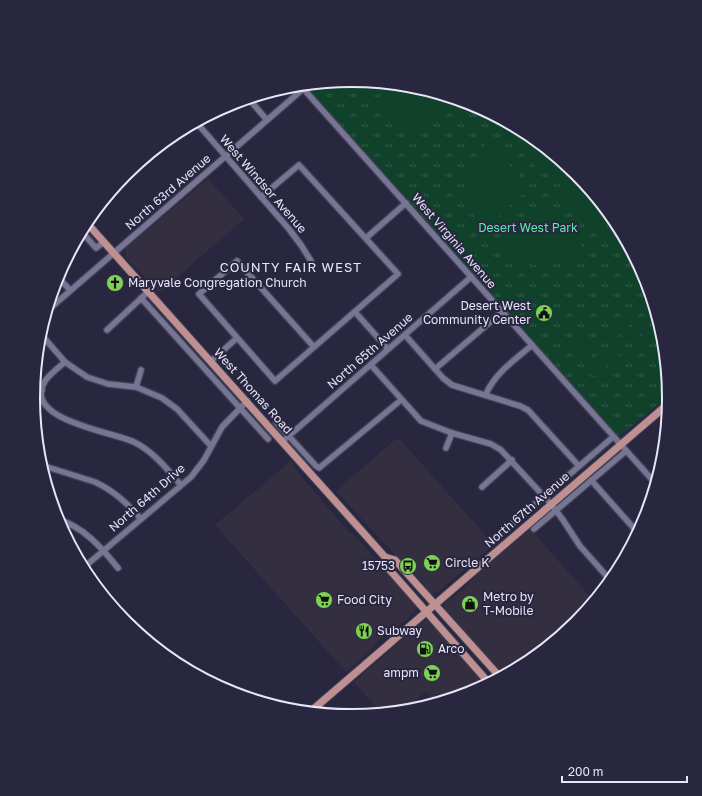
<svg xmlns="http://www.w3.org/2000/svg" width="702" height="796" font-family="'Golos Text',sans-serif">
	<defs>
		<pattern id="park-tufts" width="24" height="20" patternUnits="userSpaceOnUse"><rect width="24" height="20" fill="#0f412b"/><path d="M3 7l-1-3M5 7V3M7 7l1-3M15 17l-1-3M17 17v-4M19 17l1-3" fill="none" stroke="#325c4a"/></pattern>
	</defs>
	<rect width="100%" height="100%" fill="#292740"/>
	<g fill="#342f40">
		<path d="M208,179L244,219L159,293L126,257V248Z"/>
		<path d="M396,439L400,440L489,539L486,542L491,547L435,594H433L428,592L425,585L412,571L406,567L336,491Z"/>
		<path d="M291,461L300,475L347,530L357,538L416,605L415,612L398,627L380,639L371,650L346,672L215,525Z"/>
		<path d="M530,529L594,601L576,623L527,663L503,676L445,610V603L465,588L472,579Z"/>
		<path d="M428,620L432,622L484,686L472,692L437,703L426,691L404,711L381,713L354,682L424,621Z"/>
	</g>
	<path fill="url(#park-tufts)" d="M351,80L413,86L473,104L528,134L576,173L616,222L645,277L663,336L669,395L622,434L618,435L615,433L305,85Z"/>
	<g fill="#0f412b">
		<path d="M362,81L389,84L375,96Z"/>
		<path d="M407,86H413L458,100L411,141L382,108Z"/>
		<path d="M508,123L528,134L560,160L547,172H541L502,129Z"/>
		<path d="M489,141L528,186L526,191L484,229C458,199 460,169 489,141Z"/>
		<path d="M575,172L613,218L604,230L597,236L559,192V187Z"/>
		<path d="M541,203L544,204L584,248C555,272 521,272 496,242Z"/>
		<path d="M627,314L634,321L611,342L604,335Z"/>
		<path d="M638,324L644,331L632,342L626,335Z"/>
		<path d="M646,332L652,339L639,351L633,344Z"/>
		<path d="M584,338L596,351L585,361L573,348Z"/>
		<path d="M613,349L626,364L621,369L608,354Z"/>
		<path d="M603,354L611,362L594,377L586,369Z"/>
		<path d="M610,366L614,371L603,381L599,376Z"/>
	</g>
	<g fill="none" stroke-linecap="round" stroke-linejoin="round">
		<g stroke="#454358" stroke-width="8">
			<g id="minor">
				<path d="M300,85L656,484"/>
				<path d="M248,98L267,120"/>
				<path d="M196,122L289,229L301,245L311,261"/>
				<path d="M261,197L299,165L398,274L275,381L199,294L237,261L314,347"/>
				<path d="M81,231L96,248L104,242"/>
				<path d="M366,238L406,203"/>
				<path d="M57,276L70,290"/>
				<path d="M141,298L268,439"/>
				<path d="M47,311L303,89"/>
				<path d="M355,312L388,349"/>
				<path d="M107,330L149,291"/>
				<path d="M40,333L65,362L87,377L108,384L136,387L162,398L177,409L211,446"/>
				<path d="M405,335L443,378L452,385L520,406L528,410L579,466"/>
				<path d="M211,361L237,338"/>
				<path d="M65,362C58,368 50,374 45,381C21,420 114,432 134,442C154,452 167,469 181,485"/>
				<path d="M371,365L421,421L452,433L491,444L501,450L551,504L563,520L580,546L611,581"/>
				<path d="M435,369L502,312"/>
				<path d="M136,387L141,370"/>
				<path d="M34,391L42,390"/>
				<path d="M486,394C495,373 515,360 532,345"/>
				<path d="M276,422L316,466L319,468L401,400"/>
				<path d="M283,441L471,277"/>
				<path d="M446,448L452,433"/>
				<path d="M41,465L95,482C114,491 127,503 141,519"/>
				<path d="M591,480L638,533"/>
				<path d="M482,487L512,460"/>
				<path d="M57,519C84,527 101,547 118,568"/>
				<path d="M534,529L626,451"/>
				<path d="M491,542L613,437"/>
				<path d="M83,568L191,477L204,460L222,427L247,401"/>
			</g>
		</g>
		<g stroke="#454358" stroke-width="9">
			<g id="major">
				<path d="M86,222L385,557L395,560L500,677"/>
				<path d="M385,557L388,568L489,683"/>
				<path d="M310,712L668,404"/>
			</g>
		</g>
		<use href="#minor" stroke="#767593" stroke-width="5.5"/>
		<use href="#major" stroke="#bf9091" stroke-width="7"/>
	</g>
	<defs>
		<g id="church-disc" transform="scale(0.9)"><circle r="9.5" fill="#7dd154" stroke="#292740"/><path d="M-1.2-6h2.4v3.5h3.3v2.4h-3.3V6h-2.4V-.1h-3.3v-2.4h3.3Z" fill="#111"/></g>
		<g id="civic-disc" transform="scale(0.9)"><circle r="9.5" fill="#7dd154" stroke="#292740"/><path d="M-.6-6.5H3V-4.5H.6V-3L4-1V1h2V6H-6V1h2V-1L-.6-3ZM-1.2 2.5V6h2.4V2.5Z" fill="#111"/></g>
		<g id="supermarket-disc" transform="scale(0.9)"><circle r="9.5" fill="#7dd154" stroke="#292740"/><path d="M-6-5.5h2.5l.6 2H6L4.5 2H-2.5L-4.4-4H-6ZM-1.5 3.2a1.3 1.3 0 1 0 .1 0ZM3 3.2a1.3 1.3 0 1 0 .1 0Z" fill="#111"/></g>
		<g id="bus-disc" transform="scale(0.9)"><circle r="9.5" fill="#7dd154" stroke="#292740"/><path d="M-5-6H5V4H4V6H2V4H-2V6H-4V4H-5ZM-3.5-4V0h7V-4ZM-3.5 1.2v1.5H-2V1.2ZM2 1.2v1.5H3.5V1.2Z" fill="#111"/></g>
		<g id="shop-disc" transform="scale(0.9)"><circle r="9.5" fill="#7dd154" stroke="#292740"/><path d="M-5-2.5h2.3a2.7 3.5 0 0 1 5.4 0H5L5.5 6h-11ZM-1.5-2.5h3a1.5 2.3 0 0 0-3 0Z" fill="#111"/></g>
		<g id="restaurant-disc" transform="scale(0.9)"><circle r="9.5" fill="#7dd154" stroke="#292740"/><path d="M-5-6h1v4h1v-4h1v4h1v-4h1v5L-1.5 .5V6h-2V.5L-5-1ZM5-6V6H3V1.5H1.5Q1.5-4 5-6Z" fill="#111"/></g>
		<g id="fuel-disc" transform="scale(0.9)"><circle r="9.5" fill="#7dd154" stroke="#292740"/><path d="M-5.5-6h7V0h2V4h1.3V-2.5L3-4.5l.8-.8L6-3V5H2.5V1h-1V6h-7ZM-4.2-4.7v3.2H.2V-4.7Z" fill="#111"/></g>
	</defs>
	<g fill-rule="evenodd">
		<use href="#church-disc" x="115" y="283"/>
		<use href="#civic-disc" x="544" y="313"/>
		<use href="#supermarket-disc" x="432" y="563"/>
		<use href="#bus-disc" x="408" y="566"/>
		<use href="#supermarket-disc" x="324" y="600"/>
		<use href="#shop-disc" x="470" y="604"/>
		<use href="#restaurant-disc" x="364" y="631"/>
		<use href="#fuel-disc" x="425" y="649"/>
		<use href="#supermarket-disc" x="432" y="673"/>
	</g>
	<g text-anchor="middle" stroke-width="4" stroke-linejoin="round" paint-order="stroke">
		<g font-size="12" fill="#e6e6f7" stroke="#292740">
			<text transform="translate(263 184) rotate(49)" y="4">West Windsor Avenue</text>
			<text transform="translate(168 192) rotate(-41)" y="4">North 63rd Avenue</text>
			<text transform="translate(454 241) rotate(49)" y="4">West Virginia Avenue</text>
			<text transform="translate(370 351) rotate(-41)" y="4">North 65th Avenue</text>
			<text transform="translate(253 391) rotate(48)" y="4">West Thomas Road</text>
			<text transform="translate(147 498) rotate(-41)" y="4">North 64th Drive</text>
			<text transform="translate(527 510) rotate(-41)" y="4">North 67th Avenue</text>
		</g>
		<g font-size="12" fill="#5de8aa" stroke="#292740">
			<text x="528" y="232">Desert West Park</text>
		</g>
		<g font-size="12" fill="#e6e6f7" stroke="#292740" text-anchor="start">
			<text x="128" y="287">Maryvale Congregation Church</text>
			<text x="531" y="310" text-anchor="end">Desert West<tspan x="531" dy="14">Community Center</tspan></text>
			<text x="445" y="567">Circle K</text>
			<text x="395" y="570" text-anchor="end">15753</text>
			<text x="483" y="601">Metro by<tspan x="483" dy="14">T-Mobile</tspan></text>
			<text x="337" y="604">Food City</text>
			<text x="377" y="635">Subway</text>
			<text x="438" y="653">Arco</text>
			<text x="419" y="677" text-anchor="end">ampm</text>
		</g>
		<g font-size="13" letter-spacing="1" fill="#e6e6f7" stroke="#292740">
			<text x="291" y="272">COUNTY FAIR WEST</text>
		</g>
	</g>
	<path d="M0 0H702V796H0ZM40 398a311 311 0 1 1 622 0a311 311 0 1 1-622 0Z" fill="#292740" fill-rule="evenodd"/>
	<path fill="none" stroke="#e6e6f7" stroke-width="2" d="M40 398a311 311 0 1 1 622 0a311 311 0 1 1-622 0Z"/>
	<path d="M562 776v6h125v-6" fill="none" stroke="#e6e6f7" stroke-width="2"/>
	<text x="568" y="776" font-size="12" fill="#e6e6f7" stroke="#292740" stroke-width="3" paint-order="stroke">200 m</text>
</svg>
